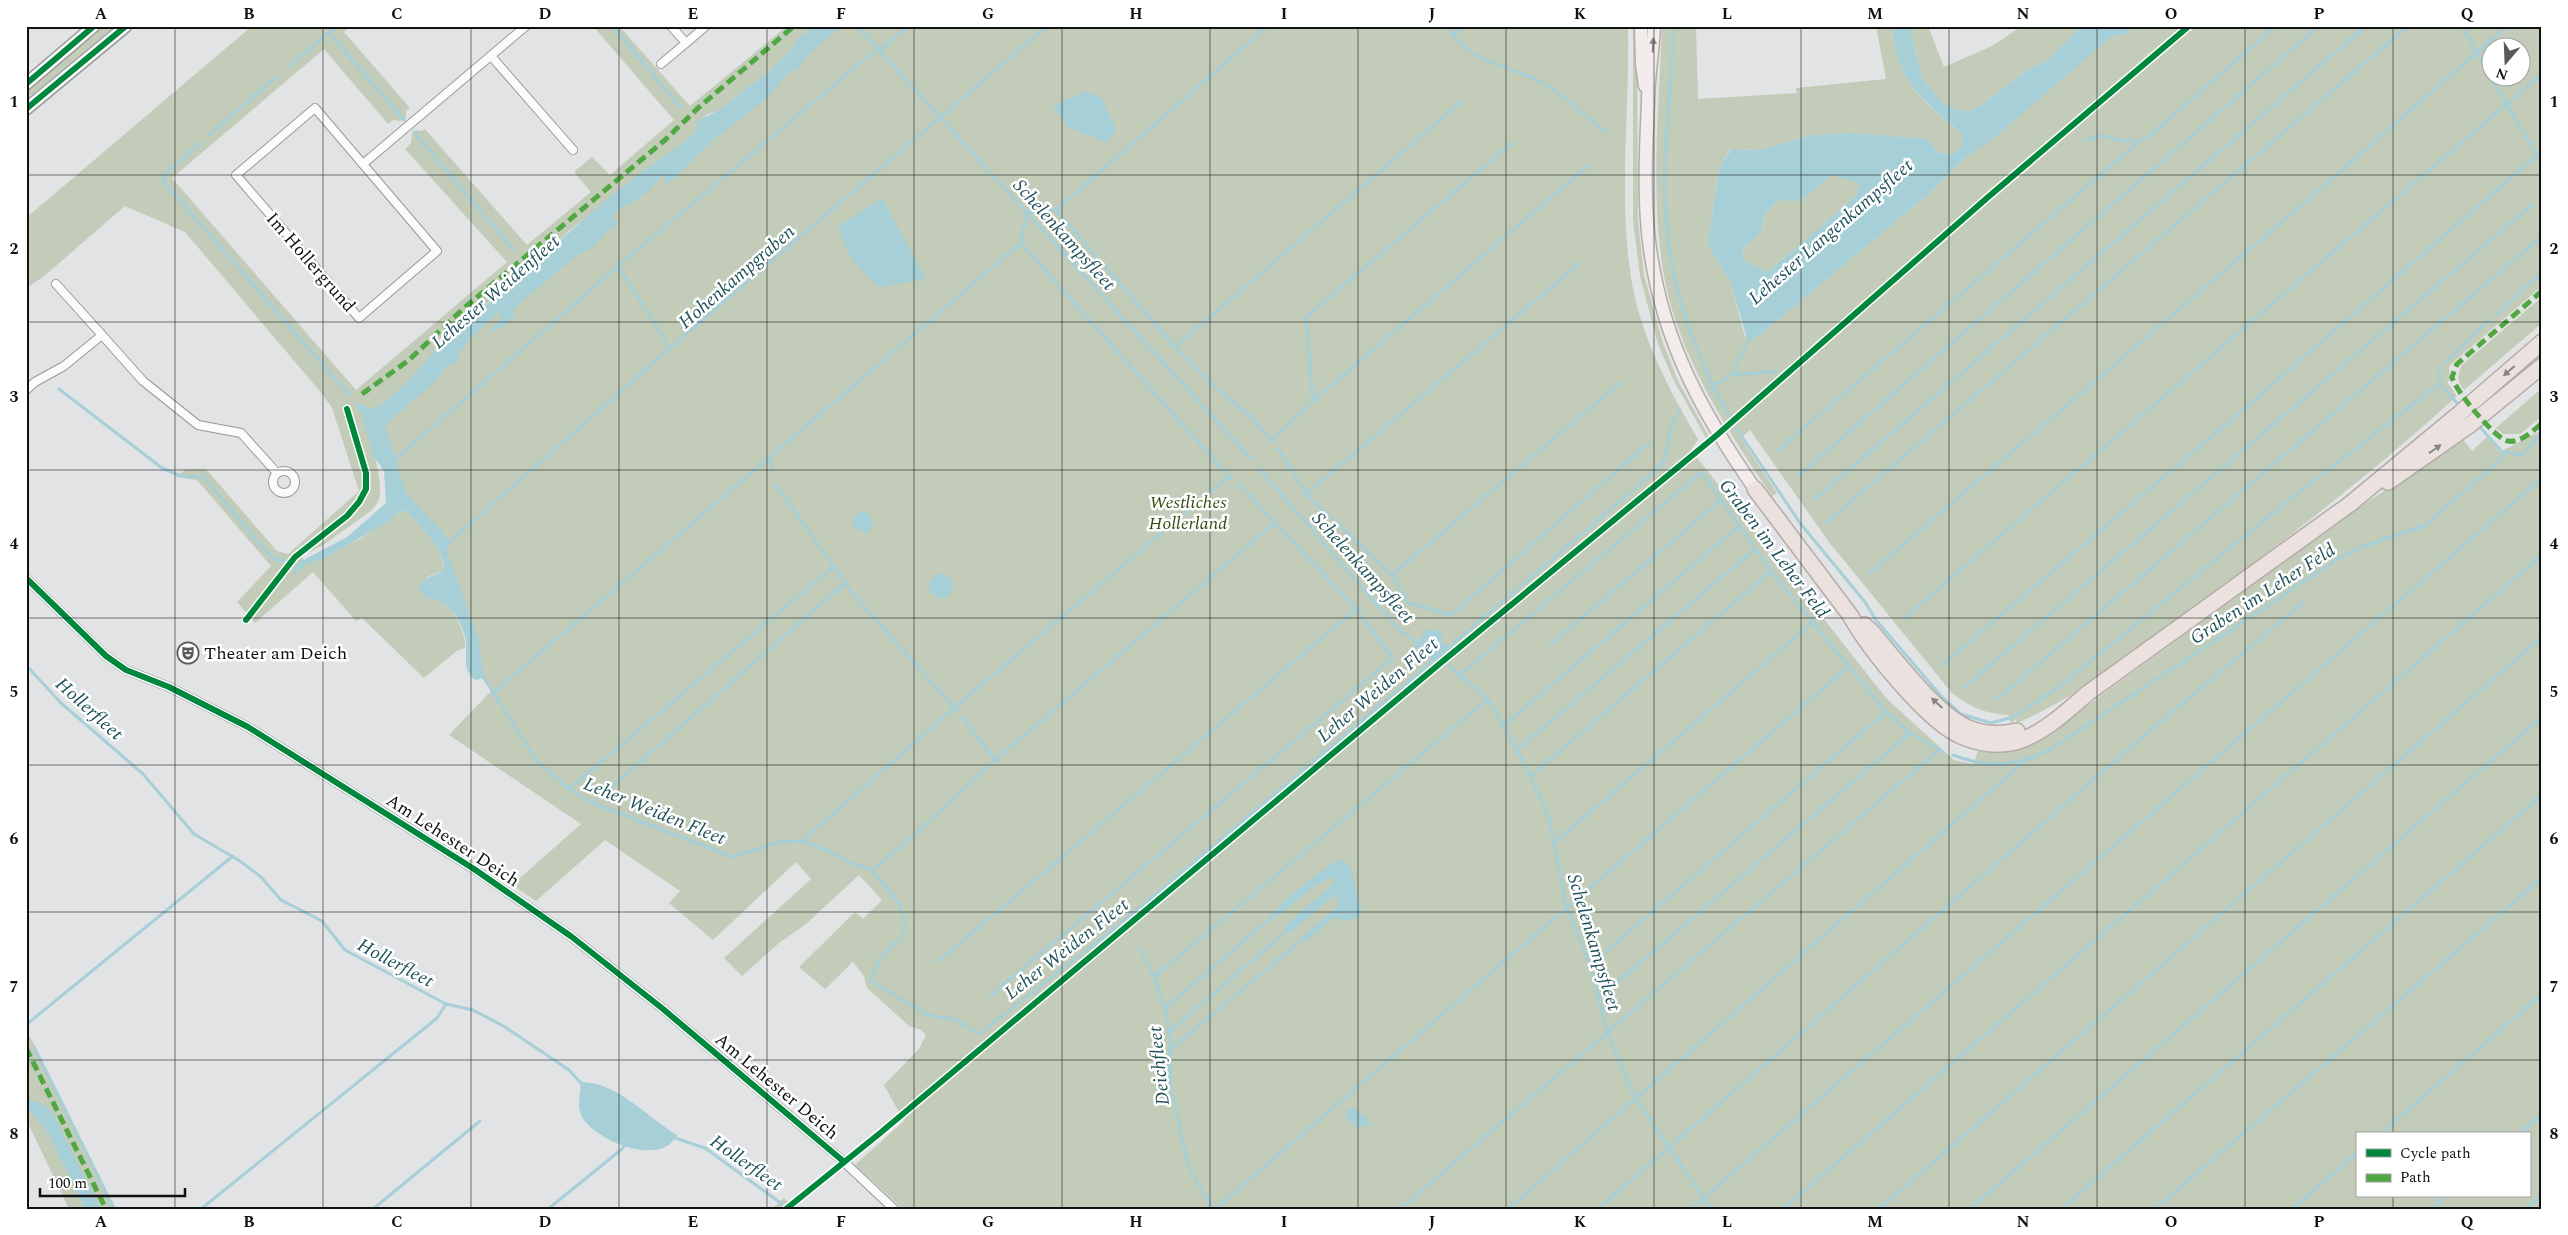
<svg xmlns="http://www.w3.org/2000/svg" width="2568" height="1235" font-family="Spectral,serif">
	<rect width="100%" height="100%" fill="#e2e3e5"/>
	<g fill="#c2ccb8" fill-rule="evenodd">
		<path d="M101,26H118L26,102V88Z"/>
		<path d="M252,26H350L344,32L410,108L406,111V117L401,121L393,120L388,124L324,49L172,178L356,390L507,262L405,149L411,143L412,134L417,130L422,131L425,129L527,245L591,192L574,172L592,157L610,175L674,120L593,26H619L690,106L787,26H816L800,37L789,52L768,72L719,110L706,115L693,135L668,155L657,161L623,187L568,232L546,255L540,257L533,273L517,281L511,290C493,293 490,306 476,309C466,318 455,326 447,336C431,355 395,402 371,409L359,403C365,424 382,472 380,492C380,500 376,505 372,510L322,546L301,556L307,564L360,539L399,512L406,511C421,527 444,547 444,571L429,576L418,588L427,599C449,594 466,630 465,648L458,650L424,678L362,618L356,621L313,572L255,623L237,602L271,566L197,480L176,477L186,469H206L277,551L288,554L359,491L332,408L323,395L185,232L125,206L43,277L26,288V218Z"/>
		<path d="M831,26H1628C1630,110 1618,194 1631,278C1640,335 1669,390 1698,439L1691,450L1886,698L1954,760L1973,764L1979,749L2066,721L2358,508L2463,440L2472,451L2487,437L2500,452L2542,430V1209H903L855,1165L904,1121L884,1085L919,1049L926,1035L921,1030L909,1026L867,988L864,976L853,962L825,989L799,967L855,912L863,919L882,900L859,875L806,924L779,943L742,976L724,958L811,879L796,862L713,940L669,903L680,891L605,840L536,901L512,885L581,824L449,735L492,690L479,670L441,539L404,500L374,415ZM2357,1134H2529V1196H2357Z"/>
		<path d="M1633,26H1637L1638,220L1644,275L1663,343L1678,381L1709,437L1706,438L1674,381L1658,344L1640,276L1633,220Z"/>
		<path d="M1662,26H1696L1698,99L1797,93L1796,88L1886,79L1876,26H1892C1898,84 1919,97 1961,133C1965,144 1961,147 1952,154L1937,152L1928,139L1851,133L1812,135L1761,150L1730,149L1719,169L1709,235V247L1730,281L1745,337L1760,335L1931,192L1965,158L2112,36L2126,34L2135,26H2542V286L2449,366L2450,379L2447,382L2457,396C2375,471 2287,539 2198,605C2141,647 2083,695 2017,723L2016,719L2011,723L2008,715C1985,714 1970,707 1952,693L1829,542L1750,430L1741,438L1777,493L1772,496C1730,434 1687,369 1668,295C1648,210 1659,113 1662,26ZM2490,48H2520V78H2490Z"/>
		<path d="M1909,26H1928L1944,67L1992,46L2022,26H2082L2049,59L2029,69L1974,110L1959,111L1941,101L1923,80Z"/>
		<path d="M1831,174L1861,183L1856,196L1768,272L1745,262L1742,250L1762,231L1764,214L1779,200L1801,201Z"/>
		<path d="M2542,297V323L2464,390C2457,381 2457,375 2462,365Z"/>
		<path d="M2542,388V416L2520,434H2503L2496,428Z"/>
		<path d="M26,1031L34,1044L116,1209H69L26,1119Z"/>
		<path d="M784,1198L796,1209H772L774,1207Z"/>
	</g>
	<g fill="#a7cfd7" fill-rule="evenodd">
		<path d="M816,26H841L810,53L798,69L790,72L782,80L768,97L710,143L670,182L666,184L664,182L666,178L662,176L644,195L616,212L611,220H617L619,224C602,229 598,250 580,253L519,304L513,310L515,315L506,325L492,332L491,330L502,317L499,312L469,340L457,356L458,361L443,370L436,381L385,425L406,493L448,538V554L478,638L484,678L475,680C460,668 469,653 465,637C462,621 445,595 427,599L418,588C425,577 431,576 442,572C452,557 417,522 406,511L399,512L386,523L323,559L307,564L293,576L296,564L347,537L386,503L384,471L373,455L362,414L355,404L359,403L371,409C395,402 430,355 447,335C456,326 466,318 476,309C490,307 493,293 511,290L522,274L533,273L532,269C538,258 547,254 556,245C587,215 620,187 656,162C668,153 681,146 692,135C697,131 697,127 697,121L719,110L768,72L789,52L800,37Z"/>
		<path d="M1892,26H1909L1923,80L1941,101L1959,111L1974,110L2029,69L2049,59L2082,26H2135L2126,34L2112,36L1995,137L1965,158L1931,192L1760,335L1748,342L1730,281L1709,247V235L1719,169L1731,149L1761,150L1812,135L1851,133L1928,139L1937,152L1952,154C1961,147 1965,144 1961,133C1920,96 1898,85 1892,26ZM1831,175L1860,183L1856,196L1768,272L1745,262L1742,250L1762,231L1764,214L1779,200L1801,201Z"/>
		<path d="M1085,91L1101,97L1116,129L1107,143L1068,127L1053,106Z"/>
		<path d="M882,198L926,279L880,287C854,266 849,258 838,227Z"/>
		<path d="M859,511C873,511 877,526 866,534L854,527L852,522Z"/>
		<circle cx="941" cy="586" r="12"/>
		<path d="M1427,629L1441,632L1443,644L1453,646L1436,662L1414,647Z"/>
		<path d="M1339,859C1354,863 1353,879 1356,892C1356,897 1360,902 1361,907C1364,924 1344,920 1334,918L1308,940L1297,944L1303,936L1338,906L1337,897H1332L1294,930L1282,935L1286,925L1330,887L1334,882L1332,878C1313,881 1287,914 1266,922C1271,909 1325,867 1339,859Z"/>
		<path d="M581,1082C617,1082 647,1117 677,1135C661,1168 596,1141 582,1117C577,1109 580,1092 581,1082Z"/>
		<path d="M26,1095L31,1101L41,1103L52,1112L101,1209H85L46,1130L27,1107L29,1103Z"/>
		<path d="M1355,1108L1370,1120L1369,1126L1355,1127L1346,1117L1347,1109Z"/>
	</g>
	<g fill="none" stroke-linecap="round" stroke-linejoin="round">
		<g stroke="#a7cfd7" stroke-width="3">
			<path d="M613,26L680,107"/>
			<path d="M857,26L1252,460"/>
			<path d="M1448,26C1466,64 1514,65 1546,85C1567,98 1587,117 1607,133"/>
			<path d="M1673,26C1673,71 1667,115 1665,159C1661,253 1683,333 1728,414"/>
			<path d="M2462,26L2490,76"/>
			<path d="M329,33L404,120"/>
			<path d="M1453,35L1463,26"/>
			<path d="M288,67L337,26"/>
			<path d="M414,132L513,249"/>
			<path d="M209,135L277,76"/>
			<path d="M2084,141L2102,135L2121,141H2140L2155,131L2276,26"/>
			<path d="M200,143L165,174L163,181L350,396"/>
			<path d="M1056,210L1175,347L1224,395L1249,415L1272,442"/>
			<path d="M1021,243L1231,479"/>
			<path d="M618,266L670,348"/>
			<path d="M2496,315L2542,272"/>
			<path d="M1175,347L1462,101"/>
			<path d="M2445,363L2490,319"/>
			<path d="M2440,368L2439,384L2460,406"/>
			<path d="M1731,375L1777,371"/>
			<path d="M1709,388L1731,375L1748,342"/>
			<path d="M59,389L162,468L181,476L204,477L266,552L277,560L287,561"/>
			<path d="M1313,401L1306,317L1512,143"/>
			<path d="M2478,425L2504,454"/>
			<path d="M1737,429L1800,523L1865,602L1876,620L1942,697L1961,714L1991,723L2013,717L2055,690L2289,500L2439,384"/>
			<path d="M1271,441L1313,401L1589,165"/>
			<path d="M1278,448L1306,494L1392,575L1408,603L1451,615L1649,443"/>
			<path d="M1777,451L2140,141"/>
			<path d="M2504,454L2506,452L2523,455L2542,432"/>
			<path d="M768,458L772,470"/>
			<path d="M392,462L618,266L877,49L884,47L908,26"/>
			<path d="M1258,467L1399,630L1418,643"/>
			<path d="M1799,475L2319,26"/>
			<path d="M776,485L853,594L957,711"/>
			<path d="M1306,494L1580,263"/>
			<path d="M1816,498L2366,26"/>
			<path d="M1826,523L2408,26"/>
			<path d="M446,545L670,348L1047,26"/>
			<path d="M1870,573L2325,185L2507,26"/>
			<path d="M1392,575L1620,383"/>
			<path d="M1904,618L2542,74"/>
			<path d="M1551,644L1721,500"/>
			<path d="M1449,647L1653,473L1664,461L1672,422L1680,410"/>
			<path d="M1438,657L1488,699L1526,766L1549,818L1566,906L1590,965L1607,1031L1634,1096L1711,1209"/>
			<path d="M26,665L61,703L143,774L194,834L240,861L261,877L281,900L322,921L345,950L446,1004L473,1010L505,1027L569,1070L582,1084"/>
			<path d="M1942,665L2244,409L2537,155L2491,78"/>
			<path d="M482,675L537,761L569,789L593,803L733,857L779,842L802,841L833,853L848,862L872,870L900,904L905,927L901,937L880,958L870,980L927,1015L954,1019L979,1034L1125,920L1435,659"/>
			<path d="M1459,676L1699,474H1703L1771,571L1886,712L1910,733L1943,752"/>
			<path d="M1963,688L2533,204"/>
			<path d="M493,693L1021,243L1027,212L1056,210L1268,26"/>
			<path d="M1996,700L2542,236"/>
			<path d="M962,717L995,760"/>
			<path d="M1503,726L1739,526"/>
			<path d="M1517,750L1755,549"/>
			<path d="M1953,755C1990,769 2012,766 2048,751L2344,555L2361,547L2424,526L2488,471L2504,454"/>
			<path d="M1531,776L1771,571"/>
			<path d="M569,789L833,567"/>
			<path d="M593,803L845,583"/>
			<path d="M802,841L954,708L1229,476"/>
			<path d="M1554,843L1812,623"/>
			<path d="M872,870L912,837L995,760L1276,522"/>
			<path d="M1139,948L1154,977L1165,1008L1169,1031L1171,1087L1188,1166L1213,1209"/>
			<path d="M939,961L1356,609"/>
			<path d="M1590,965L1886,712"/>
			<path d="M1154,977L1488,699"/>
			<path d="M991,995L1393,658L1356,609L1238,483"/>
			<path d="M1599,998L1910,733"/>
			<path d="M1165,1008L1266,922"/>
			<path d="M27,1024L233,856"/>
			<path d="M1170,1031L1282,935"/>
			<path d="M35,1049L114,1209"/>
			<path d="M1171,1049L1297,944"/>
			<path d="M2380,1134L2542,994"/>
			<path d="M2519,1134L2542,1114"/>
			<path d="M672,1137L705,1148L789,1209"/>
			<path d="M201,1209L426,1027L437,1018L446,1004"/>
			<path d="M373,1209L480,1121"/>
			<path d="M548,1209L622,1149L627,1142"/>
			<path d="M1215,1209L1848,667"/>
			<path d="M1400,1209L1939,750"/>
			<path d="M1508,1209L2025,761"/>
			<path d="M1598,1209L2152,729L2304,602"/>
			<path d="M1691,1209L2542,478"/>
			<path d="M1783,1209L2542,555"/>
			<path d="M1879,1209L2542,637"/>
			<path d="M1970,1209L2542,717"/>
			<path d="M2061,1209L2542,795"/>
			<path d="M2155,1209L2542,878"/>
			<path d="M2292,1209L2357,1153"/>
			<path d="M2432,1209L2446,1196"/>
			<path d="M2526,1209L2542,1195"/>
		</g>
		<g stroke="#98999a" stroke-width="10">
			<g id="street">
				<path d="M671,26L686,43L706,26"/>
				<path d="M491,56L573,150"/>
				<path d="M661,64L686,43"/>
				<path d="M315,108L437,251L359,318L236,175Z"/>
				<path d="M363,164L526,26"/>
				<path d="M56,284L102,335"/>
				<path d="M26,390L35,382L64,366L102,335L143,381L198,425L241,433L277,473"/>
				<circle cx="284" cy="482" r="11"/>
				<path d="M26,578L106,656L126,670L169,687L248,727L474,869L572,937L663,1009L843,1161L894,1209"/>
			</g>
		</g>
		<g stroke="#98999a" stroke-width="14">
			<g id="secondary">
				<path d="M26,84L94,26"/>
				<path d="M26,109L126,26"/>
			</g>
		</g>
		<g stroke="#b5aba8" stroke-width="15">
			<g id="primary">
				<path d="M1641,26L1642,64L1645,86"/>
				<path d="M1654,26C1653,52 1648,77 1648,102C1646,150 1643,201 1650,249C1663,342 1702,413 1755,489"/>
			</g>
		</g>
		<g stroke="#b5aba8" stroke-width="18">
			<g id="highway">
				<path d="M2388,482L2471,424L2542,366"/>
				<path d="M1755,489L1850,615C1869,649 1928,723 1963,737C1980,744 1999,746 2016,742C2043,734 2067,711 2088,693L2350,504L2460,413L2542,342"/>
				<path d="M1864,625L1872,632C1896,660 1937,716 1971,729C1985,735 2002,734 2017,731"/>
			</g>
		</g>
		<use href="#street" stroke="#fbfbfb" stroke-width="8"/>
		<use href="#secondary" stroke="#f6f3f3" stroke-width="11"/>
		<use href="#primary" stroke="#f2ecea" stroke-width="12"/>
		<use href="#highway" stroke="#ebe2df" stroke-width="15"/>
		<path stroke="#c8caca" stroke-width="1" d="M26,100L115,26"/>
		<g stroke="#51a842" stroke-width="5" stroke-dasharray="10 5" stroke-linecap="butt">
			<path d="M2542,291L2457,364L2452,377C2454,389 2496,440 2508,441C2521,443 2533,431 2542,423"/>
			<path d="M362,394L409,360L464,308L665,140L698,108L794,26"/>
			<path d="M26,1048L106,1209"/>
		</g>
		<g stroke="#fff" stroke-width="9">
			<g id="cycleway">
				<path d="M26,84L94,26"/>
				<path d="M26,109L126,26"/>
				<path d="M26,578L106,656L126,670L169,687L248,727L474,869L572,937L663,1009L843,1161"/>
				<path d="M246,620L295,557L347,516L359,502L366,489V473L347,409"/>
				<path d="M786,1209L879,1134L1443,661L1717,435L1987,198L2189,26"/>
			</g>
		</g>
		<use href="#cycleway" stroke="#00873e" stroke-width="6"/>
	</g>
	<defs><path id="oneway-solid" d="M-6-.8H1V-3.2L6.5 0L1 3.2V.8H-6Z" transform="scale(1.25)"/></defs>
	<use fill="#8c8989" href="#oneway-solid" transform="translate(1653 45) rotate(-88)"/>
	<g fill="#888483">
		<use href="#oneway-solid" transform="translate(2509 371) rotate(139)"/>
		<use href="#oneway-solid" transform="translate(2435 449) rotate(-35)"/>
		<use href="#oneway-solid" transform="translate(1937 703) rotate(-137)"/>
	</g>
	<path fill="none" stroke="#101112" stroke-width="1" stroke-opacity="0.55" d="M175,26V1209M323,26V1209M471,26V1209M619,26V1209M767,26V1209M914,26V1209M1062,26V1209M1210,26V1209M1358,26V1209M1506,26V1209M1654,26V1209M1801,26V1209M1949,26V1209M2097,26V1209M2245,26V1209M2393,26V1134M26,175H2542M26,322H2542M26,470H2542M26,618H2542M26,765H2542M26,912H2542M26,1060H2542M2393,1196V1209"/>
	<defs>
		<g id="theatre-ring" transform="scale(1.125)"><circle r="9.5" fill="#fff" stroke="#5a5a5c" stroke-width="1.5"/><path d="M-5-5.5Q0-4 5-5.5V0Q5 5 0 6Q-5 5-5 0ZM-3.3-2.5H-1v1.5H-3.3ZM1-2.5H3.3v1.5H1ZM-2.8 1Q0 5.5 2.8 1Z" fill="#5a5a5c"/></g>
	</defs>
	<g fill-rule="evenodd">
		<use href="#theatre-ring" x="188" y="653"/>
	</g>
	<g text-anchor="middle" stroke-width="5" stroke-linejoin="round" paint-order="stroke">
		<g font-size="18" fill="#101112" stroke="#fff">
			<text transform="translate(311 262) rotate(49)" y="6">Im Hollergrund</text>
			<text transform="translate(453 840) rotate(33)" y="6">Am Lehester Deich</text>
			<text transform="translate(777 1086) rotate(40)" y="6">Am Lehester Deich</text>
		</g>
		<g font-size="18" font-style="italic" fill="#344c0e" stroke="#fff">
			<text x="1188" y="508">Westliches<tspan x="1188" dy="21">Hollerland</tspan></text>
		</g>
		<g font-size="18" fill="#101112" stroke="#fff" text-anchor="start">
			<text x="204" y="659">Theater am Deich</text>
		</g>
		<g font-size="19" font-style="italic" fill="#1f5159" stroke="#fff">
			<text transform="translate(1830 231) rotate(-41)" y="7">Lehester Langenkampsfleet</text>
			<text transform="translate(1065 234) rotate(48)" y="7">Schelenkampsfleet</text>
			<text transform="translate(736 276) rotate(-41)" y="7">Hohenkampgraben</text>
			<text transform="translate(495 291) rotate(-41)" y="7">Lehester Weidenfleet</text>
			<text transform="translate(1775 548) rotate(53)" y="7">Graben im Leher Feld</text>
			<text transform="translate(1364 567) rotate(48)" y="7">Schelenkampsfleet</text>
			<text transform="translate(2262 593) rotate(-33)" y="7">Graben im Leher Feld</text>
			<text transform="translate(1377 689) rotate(-40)" y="7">Leher Weiden Fleet</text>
			<text transform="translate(90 708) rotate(42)" y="7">Hollerfleet</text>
			<text transform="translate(655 810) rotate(22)" y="7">Leher Weiden Fleet</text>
			<text transform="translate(1595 942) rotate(73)" y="7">Schelenkampsfleet</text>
			<text transform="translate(1066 948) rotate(-38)" y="7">Leher Weiden Fleet</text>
			<text transform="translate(396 962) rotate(28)" y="7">Hollerfleet</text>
			<text transform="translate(1158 1066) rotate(-96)" y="7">Deichfleet</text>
			<text transform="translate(747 1162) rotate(35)" y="7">Hollerfleet</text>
		</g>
	</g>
	<rect width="2568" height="1235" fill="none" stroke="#ffffff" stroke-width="55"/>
	<rect x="2356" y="1132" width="175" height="65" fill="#ffffff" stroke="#9fa0a0"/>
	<rect x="2366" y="1149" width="25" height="8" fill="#00873e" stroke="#9fa0a0"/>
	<text x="2400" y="1158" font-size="15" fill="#101112">Cycle path</text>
	<rect x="2366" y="1174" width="25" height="8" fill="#51a842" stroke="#9fa0a0"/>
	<text x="2400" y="1182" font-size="15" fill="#101112">Path</text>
	<g transform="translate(2506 62) rotate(199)"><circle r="24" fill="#ffffff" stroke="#9fa0a0"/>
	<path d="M0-4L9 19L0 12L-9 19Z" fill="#5a5a5c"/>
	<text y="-8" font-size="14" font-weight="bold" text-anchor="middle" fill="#101112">N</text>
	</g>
	<path d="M40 1188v8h145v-8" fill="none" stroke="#101112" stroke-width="2.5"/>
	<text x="48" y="1188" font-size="15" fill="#101112" stroke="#ffffff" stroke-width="4" paint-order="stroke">100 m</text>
	<rect x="28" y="28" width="2512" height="1180" fill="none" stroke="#101112" stroke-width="2"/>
	<g font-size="16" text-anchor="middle" font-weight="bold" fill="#101112">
		<text x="101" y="19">A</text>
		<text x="249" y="19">B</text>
		<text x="397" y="19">C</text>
		<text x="545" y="19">D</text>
		<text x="693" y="19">E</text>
		<text x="841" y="19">F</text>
		<text x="988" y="19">G</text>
		<text x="1136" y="19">H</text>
		<text x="1284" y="19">I</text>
		<text x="1432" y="19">J</text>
		<text x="1580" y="19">K</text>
		<text x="1727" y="19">L</text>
		<text x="1875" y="19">M</text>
		<text x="2023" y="19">N</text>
		<text x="2171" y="19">O</text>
		<text x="2319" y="19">P</text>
		<text x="2467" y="19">Q</text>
		<text x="14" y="107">1</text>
		<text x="2554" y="107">1</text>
		<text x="14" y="254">2</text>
		<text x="2554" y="254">2</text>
		<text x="14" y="402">3</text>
		<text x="2554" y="402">3</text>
		<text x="14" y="549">4</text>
		<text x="2554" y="549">4</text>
		<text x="14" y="697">5</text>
		<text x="2554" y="697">5</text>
		<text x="14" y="844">6</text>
		<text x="2554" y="844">6</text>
		<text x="14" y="992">7</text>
		<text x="2554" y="992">7</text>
		<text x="14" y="1139">8</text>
		<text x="2554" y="1139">8</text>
		<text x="101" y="1227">A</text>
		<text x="249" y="1227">B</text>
		<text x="397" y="1227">C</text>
		<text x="545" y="1227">D</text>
		<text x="693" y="1227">E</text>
		<text x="841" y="1227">F</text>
		<text x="988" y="1227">G</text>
		<text x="1136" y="1227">H</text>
		<text x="1284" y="1227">I</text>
		<text x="1432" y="1227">J</text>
		<text x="1580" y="1227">K</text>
		<text x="1727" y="1227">L</text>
		<text x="1875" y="1227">M</text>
		<text x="2023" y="1227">N</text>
		<text x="2171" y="1227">O</text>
		<text x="2319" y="1227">P</text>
		<text x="2467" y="1227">Q</text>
	</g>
</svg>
